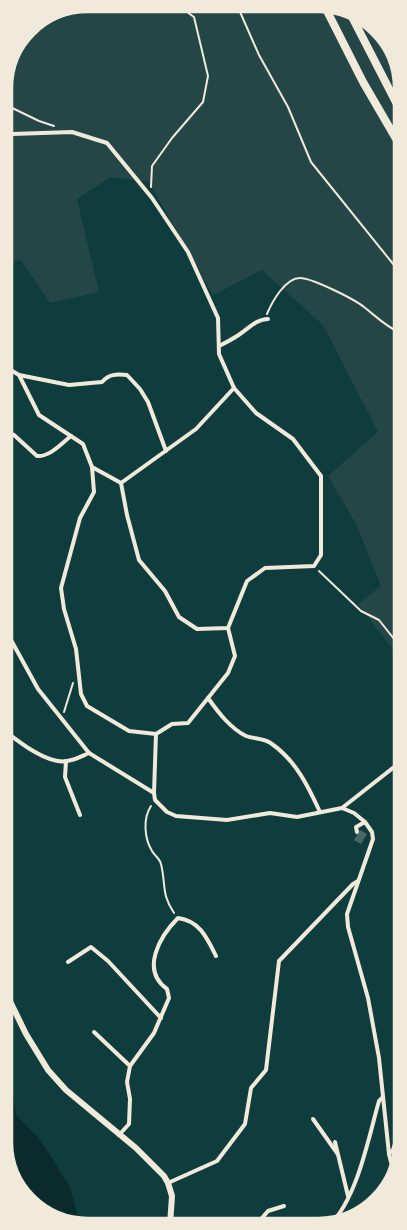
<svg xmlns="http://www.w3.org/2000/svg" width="407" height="1230" font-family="'IBM Plex Sans',sans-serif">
	<rect width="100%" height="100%" fill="#0f3d3e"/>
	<path fill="#244646" d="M89,4L335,5L378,28L402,72V661L358,604L381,586L357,526L328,476L378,432L323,325L262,270L213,295L149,182L111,177L77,199L99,292L50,303L21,260L4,263V83L13,51L33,25Z"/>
	<path fill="#0a2a2b" d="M5,1066L11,1082L16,1115L41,1141L70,1187L80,1225H72L29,1202L5,1158Z"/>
	<path fill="#486865" d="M360,830L367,834L361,844L354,840Z"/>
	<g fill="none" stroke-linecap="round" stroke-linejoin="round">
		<g stroke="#f1e9da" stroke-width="2">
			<path d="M237,5L259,55L288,107L311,162L402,275"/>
			<path d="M4,104L39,121L54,126"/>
			<path d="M151,187L152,166L172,138L203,102L208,76L194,17L176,4"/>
			<path d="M267,314C272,302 285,278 300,278C312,278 354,299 364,307C378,318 385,326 402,334"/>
			<path d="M319,571L361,611L379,620L402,649"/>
			<path d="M64,712L73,683"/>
			<path d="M151,806C143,818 144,838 152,851C155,856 160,859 161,864C166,884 161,894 174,913"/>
		</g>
		<g stroke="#f1e9da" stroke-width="4">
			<path d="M4,130L12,134L72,132L107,143L152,198L188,252L218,318L219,354L234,388L256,413L293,439L321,476V555L314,566L265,568L247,581L228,628L197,629L179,617L165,591L139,560L127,515L121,483L92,467L83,444L39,415L19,375L4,366"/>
			<path d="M219,346C225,343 231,340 237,336C247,330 256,319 268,319"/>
			<path d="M19,375L69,385L102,382C109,374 116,374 127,375L140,389L148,402L166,451"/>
			<path d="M4,430L14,435L37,456C50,457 62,443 71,436"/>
			<path d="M92,467L94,492L80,518L61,588L64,609L76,649L81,694L87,706L129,731L156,734"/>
			<path d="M121,483L196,429L234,388"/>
			<path d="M5,629L38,689L89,753L154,793L155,800L167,812L176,816L227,820L270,813L297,817L342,808L354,813L365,822L372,832L373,839L347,914L348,927L368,998L379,1058L389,1154L393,1170"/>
			<path d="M402,680V681"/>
			<path d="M208,698C218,712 230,728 246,736C254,739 265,738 272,744C296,761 308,786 320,812"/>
			<path d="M5,731C19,742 48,765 67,761C75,760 82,756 89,753"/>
			<path d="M66,761L65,777L80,815"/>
			<path d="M154,793L156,734L172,724L188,723L228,673L235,656L228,628"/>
			<path d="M342,808L403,760"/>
			<path d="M357,832L356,827L365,822"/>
			<path d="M68,962L91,947L108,961L161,1018"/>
			<path d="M94,1032L130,1066"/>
			<path d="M400,1047C402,1072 400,1097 403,1122"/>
			<path d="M313,1119L337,1153"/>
			<path d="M119,1135L129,1124L130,1099L127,1082L130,1066L154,1033L169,998L167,989C140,970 160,936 178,918C200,921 207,938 216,956"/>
			<path d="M335,1142L348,1196"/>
			<path d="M389,1154L393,1150L403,1121"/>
			<path d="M168,1183L217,1161L245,1124L251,1088L266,1070L279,961L353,884L358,881"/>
			<path d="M256,1225L268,1211L284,1206"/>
			<path d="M330,1225C358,1196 368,1139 379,1101L383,1097"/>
		</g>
		<path stroke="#f1e9da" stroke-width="6" d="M5,991L26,1034L48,1070L66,1090L136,1148L164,1176L168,1183L172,1196L170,1225"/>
		<g stroke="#f1e9da" stroke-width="8">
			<path d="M324,5L363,82L402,149"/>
			<path d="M350,13L402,114"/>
		</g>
	</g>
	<path d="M0 0H407V1230H0ZM88 12H318A76 76 0 0 1 394 88V1142A76 76 0 0 1 318 1218H88A76 76 0 0 1 12 1142V88A76 76 0 0 1 88 12Z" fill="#f1e9da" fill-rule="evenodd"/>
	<path fill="none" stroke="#f1e9da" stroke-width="2.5" d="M88 12H318A76 76 0 0 1 394 88V1142A76 76 0 0 1 318 1218H88A76 76 0 0 1 12 1142V88A76 76 0 0 1 88 12Z"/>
</svg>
